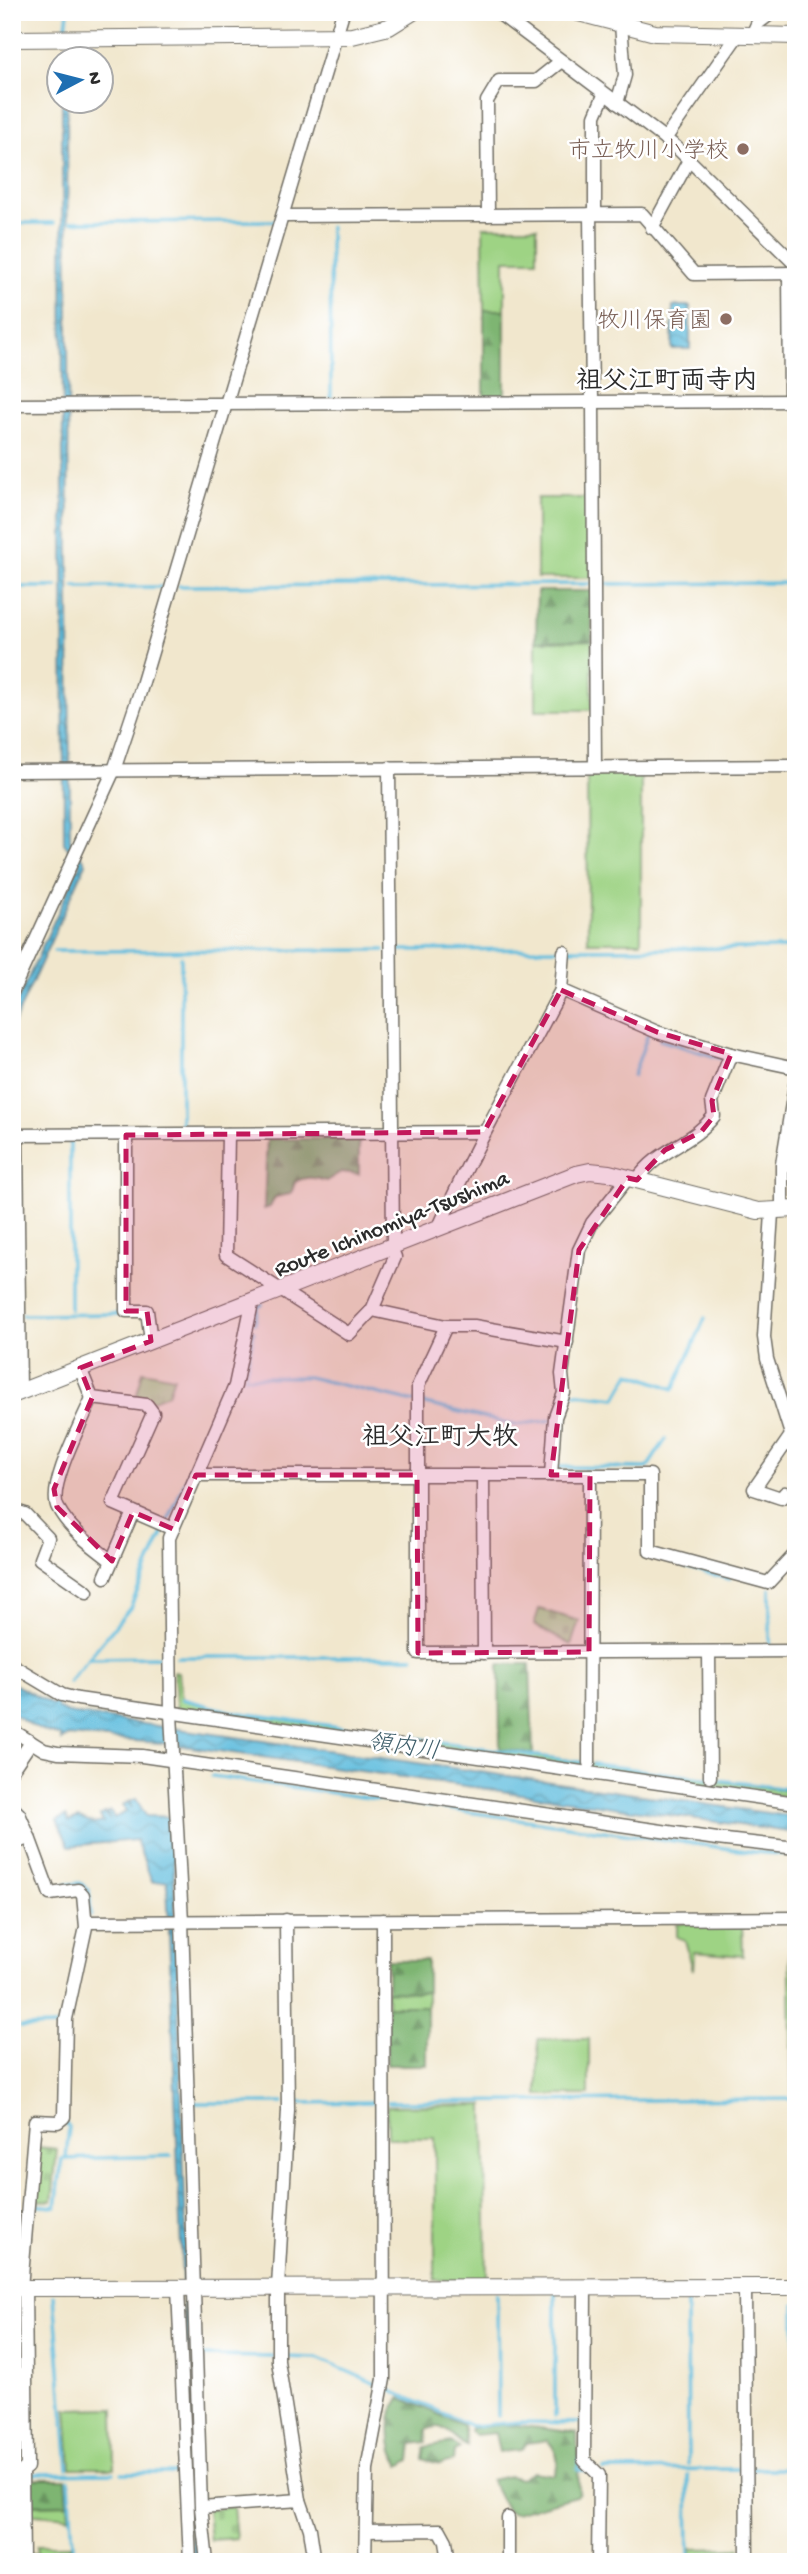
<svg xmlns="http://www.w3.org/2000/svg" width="808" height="2574" font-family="'Gochi Hand','Klee One',sans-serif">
	<defs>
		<pattern id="forest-firs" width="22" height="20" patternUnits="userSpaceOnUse" patternTransform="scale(1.75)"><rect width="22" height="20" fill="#7eb572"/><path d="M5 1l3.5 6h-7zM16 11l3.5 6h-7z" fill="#67935e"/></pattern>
		<pattern id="cemetery-stones" width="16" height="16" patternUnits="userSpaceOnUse" patternTransform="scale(1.75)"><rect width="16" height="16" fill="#9ed384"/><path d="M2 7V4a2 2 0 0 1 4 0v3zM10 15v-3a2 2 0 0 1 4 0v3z" fill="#88b572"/></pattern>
		<pattern id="park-tufts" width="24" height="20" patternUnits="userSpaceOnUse" patternTransform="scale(1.75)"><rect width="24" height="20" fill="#9ed384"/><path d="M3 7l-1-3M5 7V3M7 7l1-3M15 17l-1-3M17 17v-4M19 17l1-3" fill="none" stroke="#88b572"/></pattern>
		<pattern id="water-waves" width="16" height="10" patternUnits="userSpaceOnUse" patternTransform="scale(1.75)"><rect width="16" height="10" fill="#60bdde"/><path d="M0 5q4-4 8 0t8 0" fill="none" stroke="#4f9ab4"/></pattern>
	</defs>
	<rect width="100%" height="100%" fill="#fff"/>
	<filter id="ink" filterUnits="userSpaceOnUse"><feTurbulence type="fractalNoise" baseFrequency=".0143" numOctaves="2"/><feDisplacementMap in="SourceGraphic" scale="14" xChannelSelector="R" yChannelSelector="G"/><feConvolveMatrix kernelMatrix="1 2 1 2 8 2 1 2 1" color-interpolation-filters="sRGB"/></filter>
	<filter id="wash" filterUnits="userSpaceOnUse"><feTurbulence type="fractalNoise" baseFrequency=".00686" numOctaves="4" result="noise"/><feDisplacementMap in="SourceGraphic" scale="28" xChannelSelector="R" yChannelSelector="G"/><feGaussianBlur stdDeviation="1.57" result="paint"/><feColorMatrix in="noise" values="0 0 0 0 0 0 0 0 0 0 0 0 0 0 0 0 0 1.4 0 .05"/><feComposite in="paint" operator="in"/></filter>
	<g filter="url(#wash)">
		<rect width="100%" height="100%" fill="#f1e7cd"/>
		<g fill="#9ed384" stroke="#647f58" stroke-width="2">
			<path d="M483,227H537V260H505V310H484Z"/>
			<rect x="537" y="498" width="54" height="80"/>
			<path d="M592,640V710H536V641Z"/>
			<path d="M587,771H641V942H588Z"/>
			<path d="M174,1671L178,1672L182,1699L229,1712L796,1792V1798L182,1710L176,1706Z"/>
			<path d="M742,1922L743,1956L694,1952L693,1970L685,1940L677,1937V1923Z"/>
			<path d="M789,1922H796V2092H792Z"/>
			<path d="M387,1991L427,1992V2006H387Z"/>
			<rect x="538" y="2039" width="51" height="56"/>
			<path d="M484,2105L487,2280H435V2138H388L387,2106Z"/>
			<path d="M114,2408L115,2468H71L67,2409Z"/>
			<path d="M68,2504L69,2517L25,2513V2505Z"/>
			<path d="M37,2545H70L71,2562H25V2553H37Z"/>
			<path d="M740,2548V2562H691V2549Z"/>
		</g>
		<g fill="url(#forest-firs)" stroke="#54704e" stroke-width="2">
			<rect x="484" y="310" width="21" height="87"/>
			<path d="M537,591H592V640L536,641Z"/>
			<path d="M267,1139H356L359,1141V1174L341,1172L326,1181C314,1177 306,1176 295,1182L291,1194L275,1197L270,1207L264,1209Z"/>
			<path d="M499,1664H530L533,1754L500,1749Z"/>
			<path d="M387,1960H427V1992L387,1991Z"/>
			<rect x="387" y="2006" width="40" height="59"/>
			<path d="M401,2398L463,2425L467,2446C453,2441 445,2419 427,2430L426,2442L412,2444L410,2460L400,2466C388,2449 386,2413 401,2398Z"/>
			<path d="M508,2424L577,2433L579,2492L576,2496L515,2513L507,2511L491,2480L509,2476L521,2479L533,2472L554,2475C561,2462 557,2450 547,2440L527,2443L521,2450L499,2452L495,2433L474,2435L470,2431L471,2428Z"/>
			<path d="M451,2442L460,2448L454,2451L453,2461L440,2464L423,2459L425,2447Z"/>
			<path d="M24,2479H66L68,2504L25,2505Z"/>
		</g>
		<g fill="url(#cemetery-stones)" stroke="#647f58" stroke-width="2">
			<path d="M539,1609L579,1621L571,1645L534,1625Z"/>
			<path d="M36,2147L57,2149L52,2201L32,2200Z"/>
			<path d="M233,2507L236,2538L210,2540L207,2509Z"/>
		</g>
		<path fill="url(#park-tufts)" stroke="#647f58" stroke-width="2" d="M143,1371L174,1377L168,1394L153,1400L136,1398Z"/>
		<g fill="url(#water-waves)" stroke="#467484" stroke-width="2">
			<path d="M62,102H67L70,840L86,863L12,1027V1014L80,864L64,843Z"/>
			<path d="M673,306H690V349H672Z"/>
			<path d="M12,1683L67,1713L796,1817V1833L162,1743L67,1736L62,1741L61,1736L36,1728L12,1713Z"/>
			<path d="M136,1799L146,1816L172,1817L190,2356L200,2562H193L167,1881L152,1882L136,1840L69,1846L57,1820L66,1816L69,1822L78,1818L94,1824L103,1822L100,1816L105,1813L110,1820L107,1813L111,1811L114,1818L126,1812L123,1805L128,1802L132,1808L129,1802Z"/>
		</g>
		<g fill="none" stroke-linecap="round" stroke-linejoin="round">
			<g stroke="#60bdde" stroke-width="3.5">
				<path d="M66,27L68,12"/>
				<path d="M71,222L276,221"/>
				<path d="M12,223H54"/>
				<path d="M330,227L331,397"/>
				<path d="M599,584L796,583"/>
				<path d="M179,586L591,584"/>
				<path d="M12,587H57"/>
				<path d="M74,587H161"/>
				<path d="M567,949L796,948"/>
				<path d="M399,950L560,949"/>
				<path d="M54,951L384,950"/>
				<path d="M181,957V1130"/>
				<path d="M660,1040L723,1059"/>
				<path d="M633,1076L648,1034"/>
				<path d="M70,1310V1139"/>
				<path d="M23,1315L124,1314"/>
				<path d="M255,1323L258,1307L262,1305"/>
				<path d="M254,1331L245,1377H308L414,1402"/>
				<path d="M570,1393L616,1398L630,1373L674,1389L705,1318"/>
				<path d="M421,1403L515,1425L552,1420"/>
				<path d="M556,1467L647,1468L666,1439"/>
				<path d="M168,1521L227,1385"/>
				<path d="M683,1566L729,1579"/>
				<path d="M770,1646V1589"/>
				<path d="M177,1657H413"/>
				<path d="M89,1658L163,1657"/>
				<path d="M69,1682L130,1608L163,1533"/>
				<path d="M182,1699L229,1711L585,1763"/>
				<path d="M53,1711L58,1700"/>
				<path d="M593,1764L796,1790"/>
				<path d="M212,1776L753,1852L796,1855"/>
				<path d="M12,1799L26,1816"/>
				<path d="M47,1867L54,1886L80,1883L89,1890L91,1915"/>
				<path d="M21,2027L60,2026"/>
				<path d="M388,2102L796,2099"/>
				<path d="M193,2103H283"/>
				<path d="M293,2103L378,2102"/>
				<path d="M66,2123L69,2127L66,2158"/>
				<path d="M32,2205L56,2207L62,2159L171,2156"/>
				<path d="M497,2293L498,2416"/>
				<path d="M54,2296L68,2468"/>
				<path d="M687,2302L688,2464"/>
				<path d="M795,2304L796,2377"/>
				<path d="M200,2356L274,2357"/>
				<path d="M282,2357L317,2358L472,2426L520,2422L581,2423"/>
				<path d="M555,2416V2293"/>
				<path d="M579,2459L578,2470H587"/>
				<path d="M752,2469H796"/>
				<path d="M603,2470L740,2469"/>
				<path d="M122,2473H179"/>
				<path d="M26,2474L114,2473"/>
				<path d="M688,2475L689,2562"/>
				<path d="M69,2480L74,2562"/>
			</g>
		</g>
	</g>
	<g filter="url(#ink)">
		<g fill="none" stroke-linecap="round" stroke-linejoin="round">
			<g stroke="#706d64" stroke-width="15">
				<g id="street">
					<path d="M497,12L676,147L796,265"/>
					<path d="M752,35L757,24L773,12"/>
					<path d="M617,103L625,75L620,12"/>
					<path d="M665,139L738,35"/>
					<path d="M590,214L592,402"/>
					<path d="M595,214V116L604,95"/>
					<path d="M488,215L487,101L499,81H536L560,62"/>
					<path d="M284,216L642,214L694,274L796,273"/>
					<path d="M652,228L689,160"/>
					<path d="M789,273L790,401"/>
					<path d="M593,402L595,767"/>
					<path d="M12,405L796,401"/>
					<path d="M389,768L393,1244"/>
					<path d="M12,771L796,766"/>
					<path d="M561,990L564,952"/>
					<path d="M12,992L114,770L140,692L343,12"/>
					<path d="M228,1134L226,1255L349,1334L372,1310L446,1326H474L567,1342"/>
					<path d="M12,1135L484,1132"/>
					<path d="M17,1135L20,1392"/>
					<path d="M126,1135V1311H147L151,1341"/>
					<path d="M637,1180C659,1148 691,1145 714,1116L712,1101L731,1054"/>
					<path d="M782,1211V1164L796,1079"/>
					<path d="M772,1213L764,1337L767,1359L796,1450"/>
					<path d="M439,1227C475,1145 520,1069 561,990L657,1032L731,1054L796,1068"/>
					<path d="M372,1310L395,1257L390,1245"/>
					<path d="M446,1326L418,1386V1653L796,1651"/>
					<path d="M80,1368L92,1398L147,1405L153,1413L113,1503L173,1529"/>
					<path d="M92,1398C83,1420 46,1488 58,1508C70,1530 92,1546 112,1561"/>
					<path d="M790,1437L754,1489L781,1498L785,1493L796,1498"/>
					<path d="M196,1475H650V1551L768,1583L796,1553"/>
					<path d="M483,1475L484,1653"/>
					<path d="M551,1475L555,1417L564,1393L562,1374L579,1250L592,1223L628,1178"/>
					<path d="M12,1510L25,1514L48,1538L40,1559L87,1592"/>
					<path d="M105,1577L133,1512"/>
					<path d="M709,1652L710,1777"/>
					<path d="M12,1665L62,1695L78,1699L796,1803"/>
					<path d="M12,1730L44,1750L58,1753L142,1756L717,1839L796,1848"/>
					<path d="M589,1763L590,1475"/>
					<path d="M12,1770L31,1742"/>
					<path d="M12,1807L19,1814L29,1837L12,1845"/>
					<path d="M286,1920L288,2110L278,2287V2361L300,2500"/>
					<path d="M86,1922L796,1918"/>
					<path d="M585,2287L584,2460L599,2475L598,2562"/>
					<path d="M745,2287L747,2562"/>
					<path d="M21,2288L35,2121L58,2122L64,2117L66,2019L86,1927L83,1895L78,1890L50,1894L29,1837"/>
					<path d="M178,2288L190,2562"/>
					<path d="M201,2507L300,2500L310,2529L315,2562"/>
					<path d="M508,2518V2562"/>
					<path d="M366,2531L440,2530L446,2541L449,2562"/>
					<path d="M23,2562L22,2471L27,2467L25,2288"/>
					<path d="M207,2562L201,2507L182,1921L171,1714L169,1538L235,1386L251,1308L248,1303"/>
					<path d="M297,2562L314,2559"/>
					<path d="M365,2562L367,2469L384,2379L383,1920"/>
				</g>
			</g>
			<g stroke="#706d64" stroke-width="18">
				<g id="secondary">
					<path d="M575,12L655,33L796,36"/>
					<path d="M12,39L352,36L389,27L413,12"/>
					<path d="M12,1395L576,1174L590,1171L609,1173L758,1211L796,1209"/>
					<path d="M12,2288L796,2287"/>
				</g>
			</g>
			<use href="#street" stroke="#fff" stroke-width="12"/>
			<use href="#secondary" stroke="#fff" stroke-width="16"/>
		</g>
	</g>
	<path fill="#c2185b" fill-opacity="0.2" stroke="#c2185b" stroke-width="5" stroke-dasharray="14 9" stroke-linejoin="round" d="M561,990L657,1032L731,1054L712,1101L714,1116L701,1132L665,1150L637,1180L628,1178L579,1250L551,1475H590L589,1652L418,1653L417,1475H196L173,1529L133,1512L112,1561L57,1507L54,1489L92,1398L80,1368L151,1341L147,1311H126V1135L484,1132Z"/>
	<g fill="#8d6e63" stroke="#fff" stroke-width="2.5">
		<circle cx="743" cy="149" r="7"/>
		<circle cx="726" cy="319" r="7"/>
	</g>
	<g text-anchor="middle" stroke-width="5" stroke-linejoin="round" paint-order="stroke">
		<g font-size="23" fill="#785e54" stroke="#fff" text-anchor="end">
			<text x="729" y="157">市立牧川小学校</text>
			<text x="712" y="327">牧川保育園</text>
		</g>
		<g font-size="23" fill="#2b2b2b" stroke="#fff">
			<text transform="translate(391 1222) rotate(-22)" y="8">Route Ichinomiya-Tsushima</text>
		</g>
		<g font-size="24" font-style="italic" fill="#3e5e6a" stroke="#fff">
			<text transform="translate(404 1745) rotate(8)" y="8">領内川</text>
		</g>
		<g font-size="26" font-weight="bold" fill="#2b2b2b" stroke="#fff">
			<text x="667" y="388">祖父江町両寺内</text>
			<text x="440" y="1444">祖父江町大牧</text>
		</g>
	</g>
	<rect width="808" height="2574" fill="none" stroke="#fff" stroke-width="42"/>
	<g transform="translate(80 80) rotate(83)"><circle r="33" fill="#ffffff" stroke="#aaaaaa" stroke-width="2"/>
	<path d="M0-5L12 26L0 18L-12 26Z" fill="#1f6fb2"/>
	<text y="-10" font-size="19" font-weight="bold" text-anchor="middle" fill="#2b2b2b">N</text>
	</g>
</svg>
